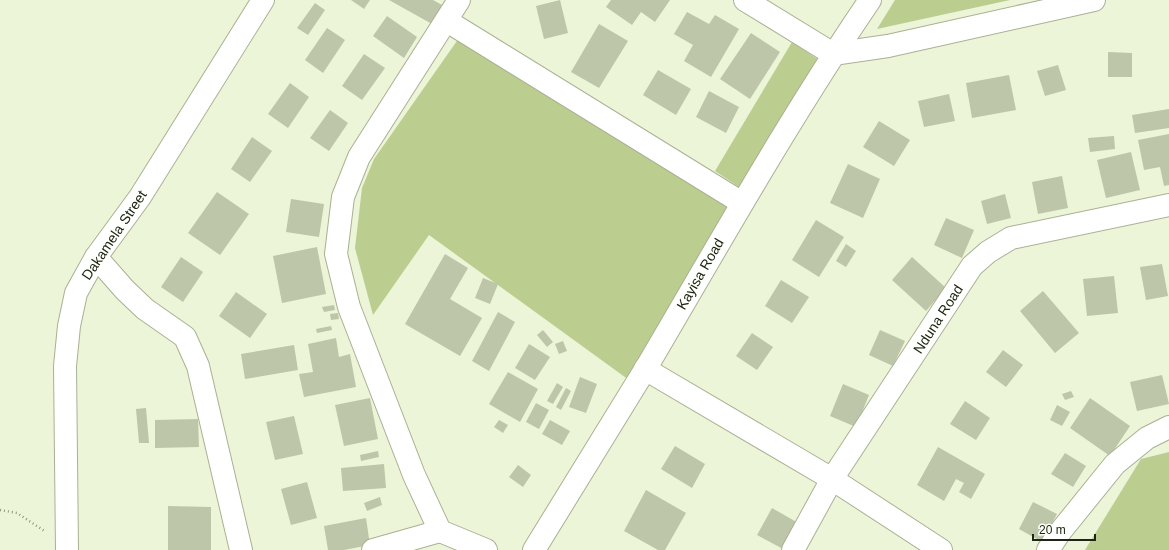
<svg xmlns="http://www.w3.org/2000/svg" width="1169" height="550" font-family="Helvetica,sans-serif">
	<rect width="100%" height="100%" fill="#ecf5d7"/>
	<g fill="#bccd90">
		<path d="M895,0H1010L877,29Z"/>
		<path d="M459,38L730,207L629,380L429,235L373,315L355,248L362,188L374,159Z"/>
		<path d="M792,42L819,60L746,184L739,187L715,171Z"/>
		<path d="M1169,452V550H1085L1141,459Z"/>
	</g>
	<g fill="#bdc6a8">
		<path d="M351,0H370L364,9Z"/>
		<path d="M389,0H433L442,5L432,24Z"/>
		<path d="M560,0L568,33L544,39L536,6Z"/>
		<path d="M611,0H670L655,22L641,12L632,25L606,7Z"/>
		<path d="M315,3L325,10L308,35L297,28Z"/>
		<path d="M687,12L709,24L715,15L739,29L711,77L684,61L693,45L674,34Z"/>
		<path d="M387,16L417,37L404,58L373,36Z"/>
		<path d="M599,24L628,41L599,88L571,72Z"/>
		<path d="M327,28L345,40L323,73L305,60Z"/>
		<path d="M751,33L780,52L750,99L720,79Z"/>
		<path d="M1108,52L1132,53V77H1108Z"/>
		<path d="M364,54L385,68L362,100L342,86Z"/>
		<path d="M1058,65L1066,90L1045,96L1037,71Z"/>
		<path d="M658,70L691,89L676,115L643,95Z"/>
		<path d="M1009,75L1016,110L972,118L966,83Z"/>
		<path d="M290,83L309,97L288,128L268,114Z"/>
		<path d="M709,91L739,107L726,133L696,117Z"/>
		<path d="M949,94L955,121L924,127L918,101Z"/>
		<path d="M1169,109V128L1135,133L1132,115Z"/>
		<path d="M330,110L348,123L329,151L310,138Z"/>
		<path d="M879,121L910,140L894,166L863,147Z"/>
		<path d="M1169,134V185L1164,186L1160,167L1144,170L1138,140Z"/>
		<path d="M1114,136L1115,149L1090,152L1088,138Z"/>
		<path d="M252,137L272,151L250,182L231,169Z"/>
		<path d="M1131,152L1140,190L1106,198L1097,160Z"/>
		<path d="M848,164L880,179L863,218L830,203Z"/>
		<path d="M1062,176L1068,208L1038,214L1032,182Z"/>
		<path d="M217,192L249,214L220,255L188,233Z"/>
		<path d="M1005,194L1011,218L987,224L981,201Z"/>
		<path d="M291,199L324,204L319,237L286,232Z"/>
		<path d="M946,218L974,230L962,258L934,245Z"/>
		<path d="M816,220L844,237L819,277L792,260Z"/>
		<path d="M846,244L856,251L846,267L836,261Z"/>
		<path d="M317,247L326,294L282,303L273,256Z"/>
		<path d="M445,254L468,268L450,299L482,318L460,356L405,324Z"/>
		<path d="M181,257L203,272L183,302L161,287Z"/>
		<path d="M912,257L946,288L926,311L892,280Z"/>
		<path d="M1162,264L1168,296L1146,300L1140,267Z"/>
		<path d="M1114,276L1118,313L1087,316L1083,279Z"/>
		<path d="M483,278L498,284L490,304L475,298Z"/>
		<path d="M781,280L809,297L792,323L765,306Z"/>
		<path d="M1043,291L1079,333L1055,353L1020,311Z"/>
		<path d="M236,292L267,314L250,338L219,316Z"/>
		<path d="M334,305L335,310L324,312L322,307Z"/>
		<path d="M498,312L515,322L489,371L472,361Z"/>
		<path d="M338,313L339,319L331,320L330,314Z"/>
		<path d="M331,326L332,330L317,333L316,329Z"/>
		<path d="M543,330L553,342L547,347L537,335Z"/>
		<path d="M880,330L905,341L893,366L869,355Z"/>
		<path d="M752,333L773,347L757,370L736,356Z"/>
		<path d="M336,338L339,357L350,354L356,387L304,397L299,374L313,372L308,344Z"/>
		<path d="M563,341L567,351L559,354L555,344Z"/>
		<path d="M529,344L550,357L535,380L515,368Z"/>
		<path d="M294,345L298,370L245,379L241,354Z"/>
		<path d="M1003,350L1023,365L1006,387L986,372Z"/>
		<path d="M508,372L538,389L520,422L489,404Z"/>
		<path d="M1162,375L1169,404L1137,411L1130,382Z"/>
		<path d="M580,377L597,384L586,413L569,407Z"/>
		<path d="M557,383L563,387L553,404L547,401Z"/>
		<path d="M843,384L869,395L856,427L830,416Z"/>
		<path d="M566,388L571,391L561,410L556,407Z"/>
		<path d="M1071,391L1074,397L1065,400L1062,394Z"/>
		<path d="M370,398L378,439L344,446L335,405Z"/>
		<path d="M1090,398L1130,426L1110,456L1070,428Z"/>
		<path d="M965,401L990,418L976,440L950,424Z"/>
		<path d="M536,403L549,410L539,429L526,422Z"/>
		<path d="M1057,405L1070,412L1062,426L1050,420Z"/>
		<path d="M146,408L149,443H139L136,409Z"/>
		<path d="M294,416L303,454L275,460L266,422Z"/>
		<path d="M198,419L199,447L155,448V420Z"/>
		<path d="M499,420L508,425L503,433L494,427Z"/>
		<path d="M550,420L570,431L562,445L542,434Z"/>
		<path d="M675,446L705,464L692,488L661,469Z"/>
		<path d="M938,447L985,474L971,499L959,492L964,483L956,479L944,501L917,485Z"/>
		<path d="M378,451L379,457L361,461L360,455Z"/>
		<path d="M1065,453L1086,466L1073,487L1051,474Z"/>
		<path d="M384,464L386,488L343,491L341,468Z"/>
		<path d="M518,465L531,475L523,487L509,477Z"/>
		<path d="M307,482L317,518L291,525L281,489Z"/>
		<path d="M646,490L686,513L665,550H658L624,531Z"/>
		<path d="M380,497L382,505L367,511L364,503Z"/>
		<path d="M1033,502L1057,514L1042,542L1019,529Z"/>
		<path d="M168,506L211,507V550H168Z"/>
		<path d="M772,508L800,524L785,550L757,535Z"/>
		<path d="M366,518L370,545L344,550H328L324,526Z"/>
	</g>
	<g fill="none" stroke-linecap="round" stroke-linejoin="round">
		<g stroke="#a9b194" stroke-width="24">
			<g id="minor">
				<path d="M459,0L359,157L343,197L336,254L349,307L414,475L440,531L486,550"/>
				<path d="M745,0L833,54L888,46L1094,0"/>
				<path d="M447,21L742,203"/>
				<path d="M96,257L125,290L145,309L185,337L198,366L241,550"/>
				<path d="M645,369L832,479L941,550"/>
				<path d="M67,550L65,366L69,326L76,293L96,257L140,197L263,0"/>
				<path d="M373,550L440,531"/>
				<path d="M534,550C571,489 609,429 646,368C719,244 789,119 870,0"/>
				<path d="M793,550L832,479L972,266L988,252L1011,238L1169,205"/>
				<path d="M1048,550L1060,532L1115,464L1147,438L1169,427"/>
			</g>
		</g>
		<path stroke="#909681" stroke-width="2.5" stroke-dasharray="1 3" stroke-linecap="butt" d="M0,510L17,513L46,532"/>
		<use href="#minor" stroke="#fff" stroke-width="22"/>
	</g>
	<g text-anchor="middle" stroke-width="3" stroke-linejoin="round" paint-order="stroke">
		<g font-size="14" fill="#202318" stroke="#fdfff9">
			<text transform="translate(114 235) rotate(-56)" y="5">Dakamela Street</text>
			<text transform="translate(700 274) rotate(-60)" y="5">Kayisa Road</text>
			<text transform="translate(938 319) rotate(-57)" y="5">Nduna Road</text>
		</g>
	</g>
	<path d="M1033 534v6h62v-6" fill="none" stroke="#202318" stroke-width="2"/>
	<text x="1039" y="534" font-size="12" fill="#202318" stroke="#fdfff9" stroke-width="3" paint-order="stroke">20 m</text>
</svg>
